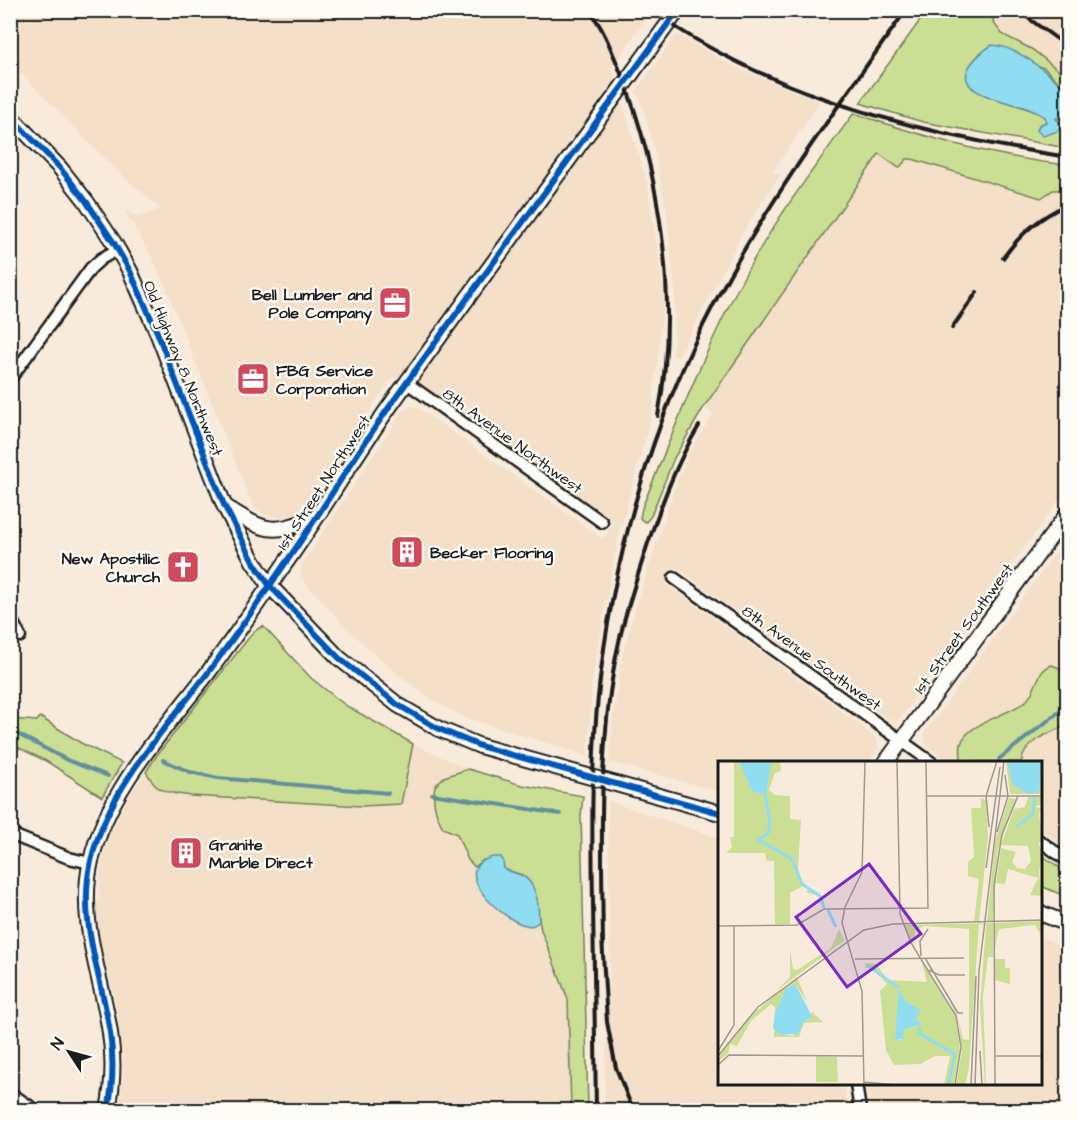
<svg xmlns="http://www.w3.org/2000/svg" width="1078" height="1121" font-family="'Architects Daughter',sans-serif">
	<rect width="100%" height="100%" fill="#f8ebdb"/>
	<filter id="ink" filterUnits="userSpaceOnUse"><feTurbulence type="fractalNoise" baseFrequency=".0167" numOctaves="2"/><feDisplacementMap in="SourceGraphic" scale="12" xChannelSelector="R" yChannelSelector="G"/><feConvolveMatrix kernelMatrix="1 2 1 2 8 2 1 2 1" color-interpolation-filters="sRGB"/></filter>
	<g filter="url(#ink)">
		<g fill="#f4dfc8">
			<path d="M11,11H652L611,68L647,181L664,297L652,413L618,538L592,679L588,756L467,718L434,701L399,675L348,630L302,579L301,566L401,413L411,406L419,408L603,539L614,522L430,392L426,386L393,377L300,508L294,514L279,517L266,515L255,508L247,492L170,297L152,257L124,210L132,215L141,216L161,209L113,167L24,76L11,66Z"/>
			<path d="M995,11H1067V77L1033,50L1002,34L993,22Z"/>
			<path d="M677,34L733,66L820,102L773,171L780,175L743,232L678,357L673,356L675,291L666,207L654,148L641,101L635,92Z"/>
			<path d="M880,154L899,168L907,159H912L1022,193L1041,198L1053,190L1063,189V198L1068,196L1067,489L901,717L897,720L889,719L852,695L677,568L666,584L827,700L876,738L879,747L869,762H720L719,791L609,762L613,717L622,658L632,619L675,486L691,449L713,415L704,407Z"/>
			<path d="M1067,537V671L1058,666L1039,676L1026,701L969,731L961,743V762H946L925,744L924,734Z"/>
			<path d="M1067,725V850L1041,830L1040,762H1021L1027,748L1039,738Z"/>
			<path d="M413,744L468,769L450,775L457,834L467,860L475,867L474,875L476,885L498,908L535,924L539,922L546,947L568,999L571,1110H119L124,1068L122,1044L116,1004L98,933L97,907L102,863L109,837L124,805L146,772L150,776L151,781L168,791L191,796L362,806L400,804Z"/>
			<path d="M608,801L719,838L720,1084H844L848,1110H605V1078L610,971Z"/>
			<path d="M1041,937L1067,948V1110H871L867,1084H1040Z"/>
		</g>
		<g fill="#cbdf94" stroke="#747e58" stroke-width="1.5">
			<path d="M927,11H995L993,22L1002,34L1033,50L1067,77V90L1044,68L981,52L968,69L972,88C996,103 1022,103 1045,117L1046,122L1039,125L1043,135L1052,133L1059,122L1056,118L1067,116V148L923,122L860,103Z"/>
			<path d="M854,113C924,137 994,157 1067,165V196L1062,198L1063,190H1053L1041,198L912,159H907L899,168L879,154L704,407L674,458L651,516L646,522L643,521L640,518L642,508C675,428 705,348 746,273C777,217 816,165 854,113Z"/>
			<path d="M263,626L311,678L345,705L413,744L401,804L362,806L191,796C180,794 162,793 154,784C150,780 150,776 146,772L157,755L254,631Z"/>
			<path d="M1052,665L1067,671V725C1048,734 1026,740 1021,762H961C961,757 960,750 961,744C966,723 1010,715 1026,701C1037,691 1036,670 1052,665Z"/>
			<path d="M40,717L81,743L122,763L102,797L46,761L11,744V719L37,721Z"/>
			<path d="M468,769L522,785L583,796L581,816L588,1110H571L568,999L541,930L534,891L522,875L504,869L503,864L483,860L475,867L468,860L457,834L443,828C436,815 431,801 435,786L444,777Z"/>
			<path d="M1040,854L1059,867L1062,879L1067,886V897L1041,886Z"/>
		</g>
		<g fill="#90dcf1" stroke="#628f9c" stroke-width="1.5">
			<path d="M992,45C1018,46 1049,74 1067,90V116L1056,118L1061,126L1058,131L1043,136L1037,130L1039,125L1046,122L1045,117C1039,113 1031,110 1024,107C1007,101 950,94 971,64C977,56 984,50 992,45Z"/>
			<path d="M493,857H501L503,860L504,869C510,872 517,873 523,876C537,884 539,908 539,922C534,925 531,927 526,925C505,922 444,869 493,857Z"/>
		</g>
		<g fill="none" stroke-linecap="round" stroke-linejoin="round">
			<g stroke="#628f9c" stroke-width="4">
				<path d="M10,730L67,760L108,776"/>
				<path d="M999,759L1064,708L1068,707"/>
				<path d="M163,760L190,772L218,778L388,793"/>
				<path d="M432,794L560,814"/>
			</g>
			<g stroke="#1c1c1c" stroke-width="15">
				<g id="minor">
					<path d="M10,379L91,268L101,259L118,249"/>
					<path d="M407,383L602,522"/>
					<path d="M674,578L931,762"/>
					<path d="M10,617L20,636"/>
					<path d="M10,834L69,858L90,863"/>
					<path d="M1040,841L1068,861"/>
					<path d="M856,1084L860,1110"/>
					<path d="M10,1093L35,1110"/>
				</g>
			</g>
			<g stroke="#1c1c1c" stroke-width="18">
				<g id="tertiary">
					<path d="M10,116L60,168L86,201L114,243L130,271L157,332L224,505L253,561L269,585L339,658L398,705L439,729L480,746L720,813"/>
					<path d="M226,507C266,532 270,535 315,518"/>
					<path d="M886,762L1068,513"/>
					<path d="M1040,913L1068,924"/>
					<path d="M108,1110C113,1085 114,1059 110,1033C102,976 77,920 91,861C108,788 166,728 210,670C235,636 260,600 284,565C322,512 354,456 392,403C486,271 583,141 678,10"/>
				</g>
			</g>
			<use href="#minor" stroke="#fdfcf7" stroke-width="10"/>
			<use href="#tertiary" stroke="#fdfcf7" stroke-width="14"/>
			<g stroke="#1c1c1c" stroke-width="4">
				<path d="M589,10C604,29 611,49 620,71C662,174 679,307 658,416"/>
				<path d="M651,10C767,95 927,136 1068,157"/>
				<path d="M691,10C729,17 766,19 805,10"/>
				<path d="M1017,10L1068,47"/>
				<path d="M1003,258C1021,233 1040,217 1068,204"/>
				<path d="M952,328L977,292"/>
				<path d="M602,937L607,1022L616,1068L633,1110"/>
				<path d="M603,945C602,853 598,758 614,667C621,625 635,584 648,543C662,503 676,463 699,426"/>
				<path d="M596,1110C595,1042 594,973 593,904C592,835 591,765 598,697C612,561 651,423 715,302C769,199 839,105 906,10"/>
			</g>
			<g stroke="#fdfcf7" stroke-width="10">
				<g id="cycleway">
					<path d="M10,116L60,168L86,201L114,243L130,271L157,332L224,505L253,561L269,585L339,658L398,705L439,729L480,746L720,813"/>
					<path d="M108,1110C113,1085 114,1059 110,1033C102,976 77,920 91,861C108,788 166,728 210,670C235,636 260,600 284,565C322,512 354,456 392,403C486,271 583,141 678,10"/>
				</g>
			</g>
			<use href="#cycleway" stroke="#0057b8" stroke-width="6"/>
		</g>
	</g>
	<defs>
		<g id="office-square" transform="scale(1.725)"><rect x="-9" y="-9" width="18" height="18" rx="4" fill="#d1495b" stroke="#fdfcf7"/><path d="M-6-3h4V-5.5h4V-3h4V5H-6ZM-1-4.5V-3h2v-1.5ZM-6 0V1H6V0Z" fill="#fff"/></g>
		<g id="building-square" transform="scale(1.725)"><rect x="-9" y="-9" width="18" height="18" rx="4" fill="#d1495b" stroke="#fdfcf7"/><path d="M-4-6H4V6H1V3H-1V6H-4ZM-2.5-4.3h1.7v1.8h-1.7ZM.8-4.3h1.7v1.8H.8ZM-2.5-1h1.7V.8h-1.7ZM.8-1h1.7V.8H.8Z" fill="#fff"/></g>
		<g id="church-square" transform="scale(1.725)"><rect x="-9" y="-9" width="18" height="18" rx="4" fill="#d1495b" stroke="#fdfcf7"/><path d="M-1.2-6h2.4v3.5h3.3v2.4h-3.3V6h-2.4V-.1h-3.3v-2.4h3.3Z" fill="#fff"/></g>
	</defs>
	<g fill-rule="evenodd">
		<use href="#office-square" x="395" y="303"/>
		<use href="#office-square" x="253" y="379"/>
		<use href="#building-square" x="407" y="552"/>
		<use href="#church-square" x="183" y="567"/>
		<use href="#building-square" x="186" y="853"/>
	</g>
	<g text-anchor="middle" stroke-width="4.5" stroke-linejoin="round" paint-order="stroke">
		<g font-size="16" font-weight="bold" fill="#1c1c1c" stroke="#fdfcf7" text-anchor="start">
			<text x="372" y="300" text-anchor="end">Bell Lumber and<tspan x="372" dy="18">Pole Company</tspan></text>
			<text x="276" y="376">FBG Service<tspan x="276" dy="18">Corporation</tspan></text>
			<text x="430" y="558">Becker Flooring</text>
			<text x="160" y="564" text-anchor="end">New Apostilic<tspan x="160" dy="18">Church</tspan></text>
			<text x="209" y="850">Granite<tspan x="209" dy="18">Marble Direct</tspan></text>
		</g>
		<g font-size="16" fill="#1c1c1c" stroke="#fdfcf7">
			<text transform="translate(184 368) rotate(68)" y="6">Old Highway 8 Northwest</text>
			<text transform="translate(513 440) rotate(36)" y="6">8th Avenue Northwest</text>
			<text transform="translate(323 482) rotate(-57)" y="6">1st Street Northwest</text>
			<text transform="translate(963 628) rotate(-54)" y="6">1st Street Southwest</text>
			<text transform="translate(812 657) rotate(36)" y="6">8th Avenue Southwest</text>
		</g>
	</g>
	<g transform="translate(718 761)">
		<rect width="324" height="324" fill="#f8ebdb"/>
		<path d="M16,0H62L63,10L57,12L51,29L57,34L72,35V58L83,59L80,108L84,121L105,137L107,147L101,135L88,131L90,129L85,125L72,132V163H57L56,100H49L47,92H8L14,86L12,76H16ZM288,0H324V33H292ZM310,36H324V43L317,46L324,47L321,52L324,79L320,83L324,89L321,112L324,135L312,134L320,117L290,108L287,123L278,122L283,87L298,91L294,101L299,107L307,108L313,100L310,85L283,84L296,48L307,46ZM263,37L268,39L270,75L261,161H256L261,118L250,115V101L256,96L253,47H263ZM291,37L298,38L280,89L275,161H269L277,80ZM324,160L323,174L317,164L281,168L277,187V162ZM275,162V196H270L265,236L268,320L267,324L262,244L268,164L261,163L251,307L247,324H238L244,290L241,264L231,238L205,198L237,246L245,278L251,279V168L207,165L198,168L195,181L200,193L185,164ZM121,168L127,179L58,230L72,216V189L75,208L79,209L113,187ZM203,198L239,259L242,290L236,324H226L232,295H217L202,303L176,304L168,289L162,230L169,223L155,207H147V202L158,203L170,219L209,221ZM181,227L186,240L196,245L198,258L204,263L185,269L184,279H178ZM277,198H287V207H292V223L277,219ZM79,216L89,241L77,223L68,227L62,242L60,273L75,275L94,251L105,261L86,262L81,276H56L57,246L53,243L33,260L19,285L12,283L10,293L0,301L3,292L30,257ZM98,295L119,296L120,321H98Z" fill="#cbdf94" fill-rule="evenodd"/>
		<path d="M21,0H58L53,1L48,34L34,30ZM289,0H324L321,32H308L295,24ZM77,223L94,255L85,262L80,273L62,274L55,267L57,252L68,227ZM181,227L186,239L202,249L198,258L204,263L185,269L186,278L177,279Z" fill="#90dcf1"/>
		<path fill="none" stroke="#90dcf1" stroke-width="3" d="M47,33L52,61L50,72L41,79L74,98L84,123L102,135L106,147M298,66L314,54L317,36M110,149L118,166M149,204L181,227M201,266L202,273L237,293L230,324"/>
		<path fill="none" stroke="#a0988f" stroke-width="1.5" d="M179,0L182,153L193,182L238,255L243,286L237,324M209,35H324M271,66L268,35L279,0M279,71L290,35L287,14M268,107L282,6M0,165L79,164L106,148L210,147L208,0M203,195L202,180L210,168M207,197L240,252H245M137,198L246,197M211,209L221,214H247M0,290L16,264V164M262,290L264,324M0,295L40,246L146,169L175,163L324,159M277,295H324M0,304L11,294L146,295M146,321L178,324M146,324L144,230L124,162L127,146L144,111L147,0M253,324L258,215M257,324L261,210L286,0M277,324L276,125L284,73L300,35"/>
		<path fill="#7b2cbf" fill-opacity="0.15" stroke="#7b2cbf" stroke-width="3" d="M151,103L203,173L129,226L78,156Z"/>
		<rect width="324" height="324" fill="none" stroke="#1c1c1c" stroke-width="3"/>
	</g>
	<rect width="1078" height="1121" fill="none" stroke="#fdfcf7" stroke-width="36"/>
	<rect x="18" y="18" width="1042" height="1085" fill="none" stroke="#1c1c1c" stroke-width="2" filter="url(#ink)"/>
	<g transform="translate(69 1052) rotate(306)" stroke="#fdfcf7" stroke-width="4.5" paint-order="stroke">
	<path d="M0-4.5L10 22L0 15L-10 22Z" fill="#1c1c1c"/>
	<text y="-9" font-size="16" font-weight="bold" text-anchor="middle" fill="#1c1c1c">N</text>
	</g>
</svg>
